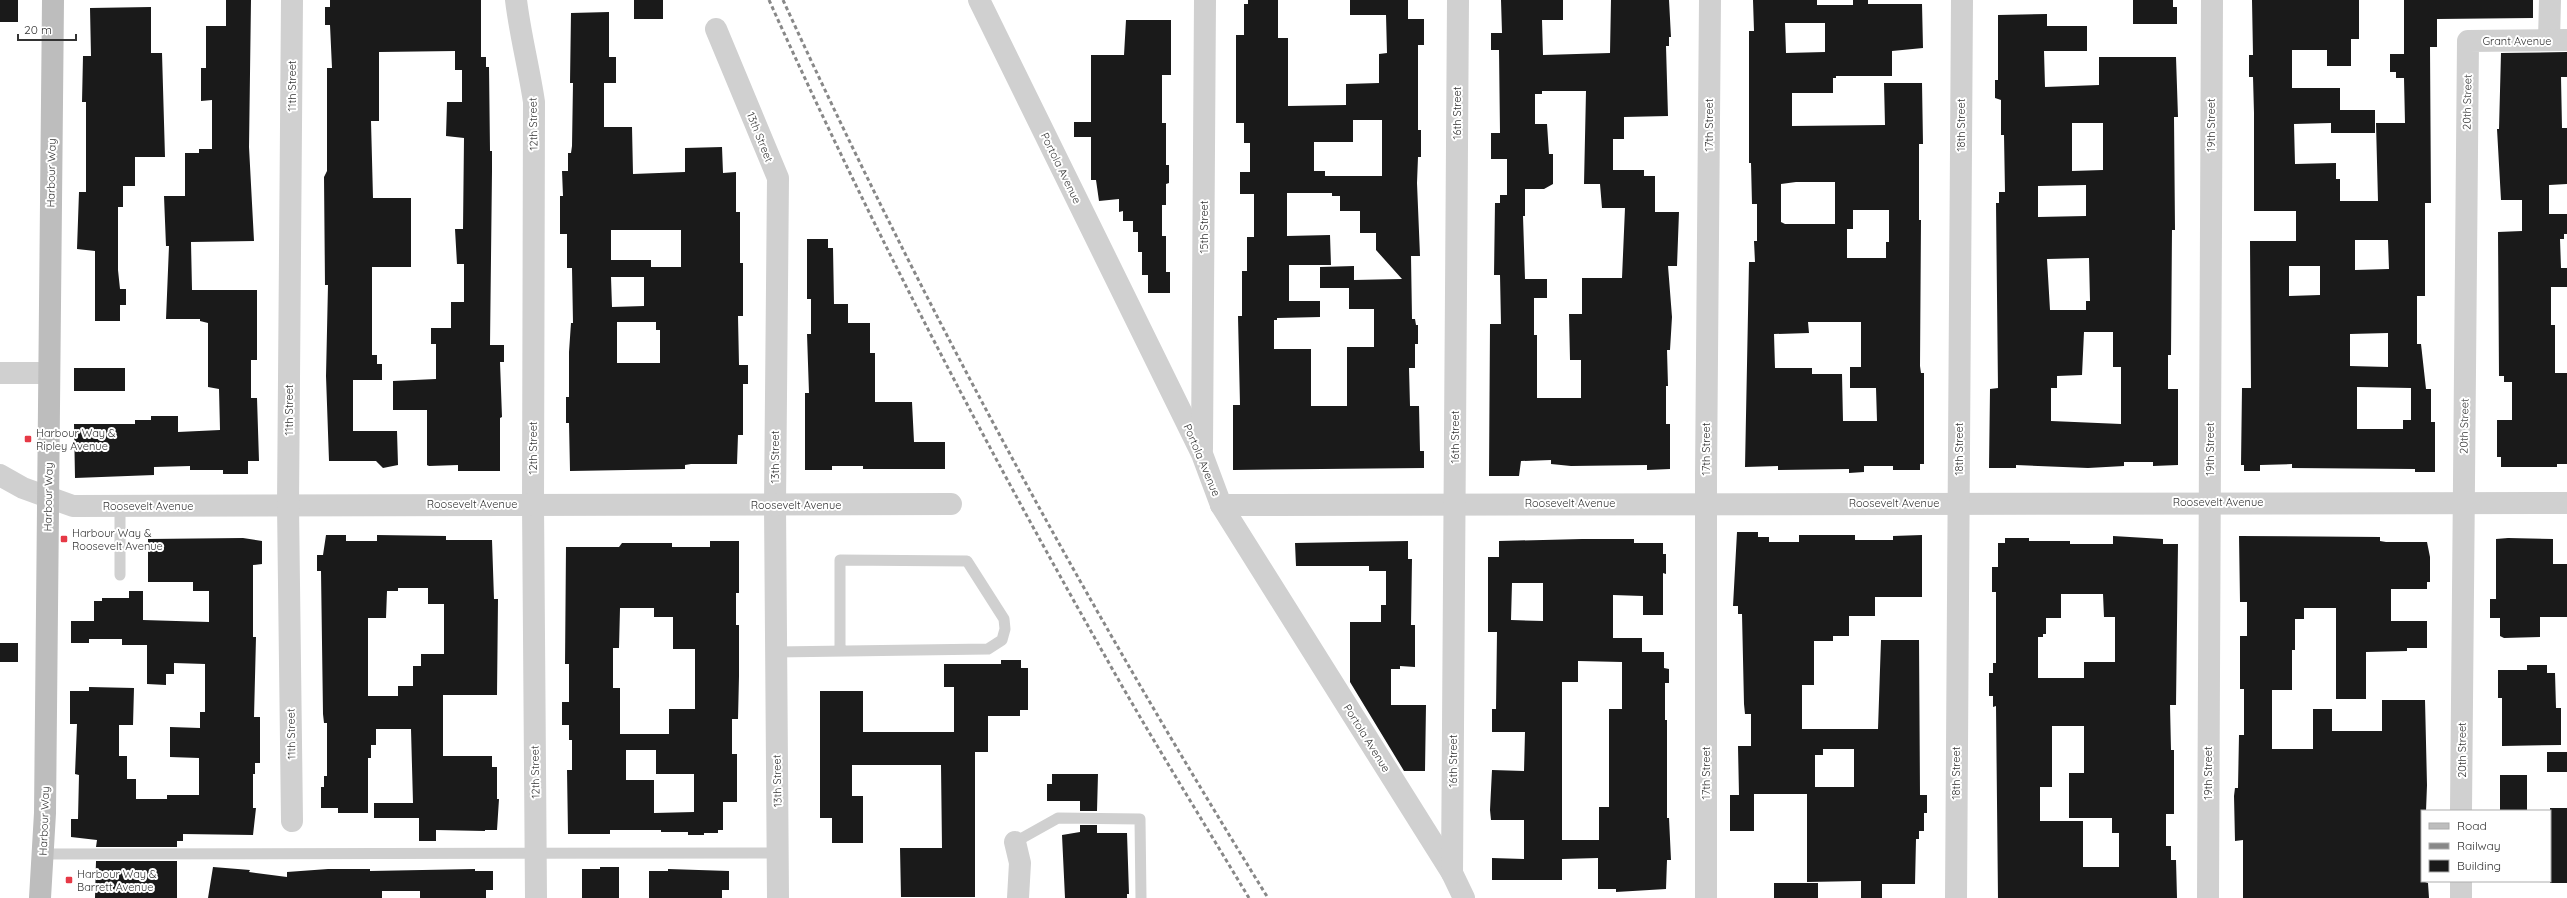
<svg xmlns="http://www.w3.org/2000/svg" width="2567" height="898" font-family="Quicksand,sans-serif">
	<rect width="100%" height="100%" fill="#fff"/>
	<g fill="#1a1a1a" fill-rule="evenodd">
		<rect x="0" y="0" width="18" height="22"/>
		<path d="M226,0H251L249,147L254,241L191,242L192,290H257V360H251V398H257L259,461H248V474H223V470H190V466L154,467V475L75,478L74,424H135V420H151V416H178V432L220,430L219,389L208,387V323L200,321V319H166L169,246H166L164,196H185V153H199V149H212V100L201,101V68H206V26H226Z"/>
		<path d="M330,0H481V57H486V67H489L490,151H492V171L490,345H504V362H500L502,417L500,418V471H458V465L429,466L427,465V410H393V381L436,379V344H431V328H451V302H464V264H457L455,229H463L464,138L446,136L447,102H462V70H455V51L379,52V121H371L373,198H411V267H372V355H377V364H382V380H353V431H397L398,465L383,468L376,461H329L326,376L328,285H325L324,177L327,171V68H332L330,25H325V7H330Z"/>
		<rect x="634" y="0" width="29" height="19"/>
		<path d="M1248,0H1278V38H1288V106L1346,105V84L1379,83V54L1387,53L1386,15H1350V0H1408V19H1424V45H1418V130H1421V157H1418L1417,183L1420,256H1411L1412,319H1415L1416,325H1418V344H1415V368H1409L1410,406H1419L1420,451H1424V468L1233,470V405H1240L1238,316H1242V271H1247V237H1254V194H1240V172H1250V143H1244V123H1236V35H1244V4H1248ZM1353,120H1382V176H1325V171H1314V142H1353ZM1287,193H1332V196H1340V211H1360V233H1376V250L1402,279L1354,280V266L1320,267V288H1349V309H1374V347H1347V406H1311V349H1274V320H1277V318L1320,317V301H1289V265H1331L1330,235L1287,236Z"/>
		<path d="M1501,0H1563V20H1542L1543,55L1610,53L1611,0H1669L1671,37H1669V46H1666L1668,116L1624,117V139H1613V170H1644V176H1655V212H1679L1677,266H1668L1672,317L1670,350H1667L1668,386H1666V424H1670V469L1647,470V465L1571,466L1551,464V460L1521,461L1519,476H1489L1490,324H1501L1500,275H1494L1495,203H1500V195H1507V159H1491V133H1500L1499,50H1491V33H1502ZM1542,91H1586L1584,184H1600L1602,208H1625L1622,278H1582V314H1569L1570,360H1581V398H1537V335H1534V298H1547V279H1525L1523,216H1525V189H1544L1553,184V154H1549L1547,124H1535V94H1542Z"/>
		<path d="M1753,0H1817V5H1853V0H1868V4H1922L1923,48L1892,51V76H1836V78H1833V93H1792V126L1885,125L1884,83H1922L1923,144H1919V220H1921L1920,366L1921,373H1924V464H1920V470H1893V466H1864V472L1849,473V469L1778,470V466L1745,467L1749,262H1755L1754,241H1757V204H1752L1751,163H1749V31H1754ZM1785,23H1825V52L1786,53ZM1796,182H1835V224H1785L1781,222V184ZM1853,210H1889V242H1886V258H1847V229H1853ZM1808,322H1861V367H1850V388H1876L1877,421H1843L1842,374H1812V368H1775L1774,334L1809,333Z"/>
		<path d="M2133,0H2173V7H2177V24H2133Z"/>
		<path d="M2252,0H2359V39H2351V66H2327V50H2292V88H2340V110H2375V133H2331V123L2294,124L2295,164L2336,163V179H2340V201H2378L2376,123H2405L2404,78H2396V72H2390V54H2404V0H2533V18L2437,19V47H2430L2431,203H2425V296H2417V344H2421L2426,389H2431V422H2435V472H2415V469L2292,468V464L2260,465V471H2244V465H2241L2242,388H2251L2250,241H2296V211H2254V113L2253,77H2249V55H2253ZM2355,240H2388L2389,269L2355,270ZM2289,266H2320V295L2289,296ZM2388,333V367L2350,366V334ZM2357,387L2411,388V420H2403V429H2357Z"/>
		<path d="M151,7V53H162L165,157H135V186H123V207H118V270L120,289H126V305H120V321H95V251L77,249L79,192H86V102H82L83,56H91L90,8Z"/>
		<path d="M609,12V57H616V83H604V127H632L633,174L685,172V148L722,147L723,173L736,172V212H740V263H743V316H738L739,365H748V384H743V435H738L737,464H691L685,465V469L570,471L569,423H566V397H569V352L571,323H573L572,268H567V234H560V196H563L562,171H568V153H571L572,146L573,83H570L571,13ZM611,230H681V267H651V260H611ZM611,277H644V306L612,307ZM617,322H656V330H660V363H617Z"/>
		<path d="M2047,14V26H2087V51H2044L2045,87L2099,85V57H2176L2178,117H2174L2175,230H2172L2171,355H2168V389H2178V465L2153,466V462H2124V466L2088,468L2016,465V468H1989L1990,389L1998,388L1996,203H1999V192H2005L2004,135H2001V100L1995,98V80H1998V15ZM2072,123H2103V170L2072,171ZM2086,185V216L2038,217V186ZM2089,258L2090,301H2086V310H2050L2047,259ZM2084,332H2113V367H2121V424L2051,421V388H2057V376L2082,375Z"/>
		<path d="M1126,20H1171V75H1162V123H1166V165H1169V183L1166,184V205H1162V236H1166V272H1170V293H1148V275H1142V252H1138V232H1133V221H1123V211L1119,212V199L1099,201L1096,180H1091V137H1074V122H1091V55H1124Z"/>
		<path d="M2567,52V77H2561L2562,128H2567V184L2549,185V214H2567V234H2564V239H2560L2561,268H2567V287H2551V325H2555V373H2567V464H2557V467H2501V457H2497V420H2512V382H2504V376H2499L2498,232L2522,231V200H2501L2497,129H2499L2501,53Z"/>
		<path d="M807,239H828V248H833L834,304H848V323H870V353H875V402H912L914,442H945V469H863V466H832V470H805V393H809L807,334H811V299H807Z"/>
		<rect x="74" y="368" width="51" height="23"/>
		<path d="M1737,532H1758V537H1769V542H1799V535H1855V540H1893V536L1922,535V597H1875V616H1849V636H1833V641H1814V685H1802V729H1878L1881,640H1919L1920,795H1927V813H1924V831H1919V839H1916L1915,884H1882V898H1861V881L1807,882V794H1754V831H1730V795H1739L1738,746H1751V714H1745L1744,704L1742,614H1738V606H1733ZM1823,749H1854V787H1815V755H1823Z"/>
		<path d="M326,535H346V541H377V535L446,536V540H492L494,599H498L497,695H443V756H492V767H497V799H499L497,830H485V831L436,830V841H419V818H374V803H413L411,729H376V745H371V758H368V813H338V808H321V787H324V776H327V723H324L323,714L321,571H317V555H323ZM398,588H428V604H444V654H421V666H413V686H398V696H368V618H386L387,591H398Z"/>
		<path d="M2113,536L2163,539V544H2178L2176,705H2170L2171,750H2174V814H2166V846H2171V860H2176L2177,898H1998L1996,706L1993,707V696H1989V673H1993V663H1996V592H1992V567H1998V543H2005V538H2029V541H2070V544H2113ZM2061,594H2103L2104,617H2115V662H2084V678H2038V637H2043V634H2046V618H2061ZM2052,726H2084V773H2069V818H2112V833H2119V867H2083V821H2040V787H2052Z"/>
		<path d="M2239,536L2380,537V541L2386,542H2427L2430,557V582H2427V589H2391V621H2427V648H2407V651L2366,652V699H2336V608H2304V619H2295V650H2292V690H2272V749H2313V709H2332V731H2382V700H2425L2427,785L2426,811H2422V881L2428,883L2429,898H2243V840L2235,841L2234,796L2235,788H2238L2239,735H2244V689H2240V636H2247V602H2240Z"/>
		<path d="M243,538L262,541V564L253,565V637H256L254,717H260V763H255V774H253V808H256L253,835L183,834V841H177V847H96L97,840L71,837V819H78L79,775L75,774L77,724H70V691H89V687L134,688L133,725H119V756H127V779H136V799H167V795H199V758L170,757V727L200,728V712H205V664L174,663V674H166V685L147,684V645H122V639H89V643H71V621H94V601H102V598H129V591H143V620L209,622V591H193V582H148V539Z"/>
		<path d="M2508,538L2553,539V564H2567V617H2540V637L2504,638L2500,636V618H2490V599H2496V539Z"/>
		<path d="M1582,539H1634V543H1663V554H1666V574L1663,573V615H1643V596L1613,595V638H1642V652H1664V668L1669,669V683H1665V720H1667V818H1669L1671,860H1667L1666,889L1616,892V889H1598V858L1562,859V880H1492V858L1524,859V820H1491L1490,810L1492,770L1524,771L1525,732H1492V709H1496L1497,632H1488V557H1499V541ZM1512,583H1543V621L1511,620ZM1578,661L1622,662V709H1609V807H1599V840H1562V682H1578Z"/>
		<path d="M710,541H739V593H736V625H739V676L738,719H732V754H737V802H723V830H718V833H704V835H688V832H661V830H610V834H568L567,770H572V740H569V725H562V702H569V664H565L566,547H619L622,543H672V547H710ZM620,608H654V617H673V649H695V709H669V734H620V688H613V648H619ZM626,750H656V774H694V812L654,813V780H626Z"/>
		<path d="M1408,541V559H1412L1411,625H1415V667L1400,666V669H1391V705H1426L1425,771H1404L1350,682V622H1381V605H1386V571H1369V566H1296L1295,543Z"/>
		<rect x="0" y="643" width="18" height="19"/>
		<path d="M1001,660H1021V668H1028V710H1020V716H988V752H975V897H901L900,848H942L941,765H852V796H863V843H832V818H820V691H863V732H954V687H944V664H1001Z"/>
		<path d="M2527,665H2547V673H2555L2556,708H2561V745L2502,746V698H2498V670H2527Z"/>
		<rect x="2547" y="752" width="20" height="20"/>
		<path d="M1052,774H1098L1097,811H1080V801H1047V784H1052Z"/>
		<rect x="2500" y="775" width="27" height="36"/>
		<rect x="2550" y="808" width="17" height="75"/>
		<path d="M1080,825H1097V833H1127L1129,894H1127V898H1065L1062,835L1080,832Z"/>
		<path d="M96,861H177V898H95Z"/>
		<path d="M213,867L250,870L249,872L287,877V872L328,869H370V871L475,869V871H493V890H486V898H420V891H382V898H208Z"/>
		<path d="M600,867H619V898H582V869H600Z"/>
		<path d="M668,869L729,871V890H722V898H649V871H668Z"/>
		<rect x="1774" y="883" width="44" height="15"/>
	</g>
	<g fill="none" stroke-linecap="round" stroke-linejoin="round">
		<g stroke="#d0d0d0" stroke-width="11">
			<path d="M120,506V575"/>
			<path d="M776,652L988,649L1002,640L1005,629L1004,619L967,561L840,560V651"/>
			<path d="M1015,842L1058,818L1140,819L1141,898"/>
			<path d="M43,854L778,853"/>
		</g>
		<g stroke="#d0d0d0" stroke-width="22">
			<path d="M516,0C520,34 529,68 534,102L533,504L536,898"/>
			<path d="M979,0L1202,454L1221,505L1452,873L1464,898"/>
			<path d="M716,29L778,178L775,505L778,898"/>
			<path d="M2549,40L2550,0"/>
			<path d="M0,373H49"/>
			<path d="M1202,449L1205,0"/>
			<path d="M0,475L23,488L73,506L951,504"/>
			<path d="M1221,505L2567,503"/>
			<path d="M2461,811L2468,41L2567,40"/>
			<path d="M292,821L288,505L292,0"/>
			<path d="M1015,842L1020,863L1018,898"/>
			<path d="M1452,873L1458,0"/>
			<path d="M1706,898V477L1710,0"/>
			<path d="M1956,898L1962,0"/>
			<path d="M2208,898L2212,0"/>
			<path d="M2461,898V881"/>
		</g>
		<path stroke="#bdbdbd" stroke-width="22" d="M40,898L45,813L53,0"/>
		<g stroke="#888" stroke-width="3" stroke-dasharray="4 3" stroke-linecap="butt">
			<path d="M769,0C870,224 984,443 1105,656C1151,738 1201,818 1249,898"/>
			<path d="M783,0C925,310 1088,608 1268,898"/>
		</g>
	</g>
	<g fill="#e63946" stroke="#fff" stroke-width="1.5">
		<rect x="24" y="435" width="8" height="8" rx="2"/>
		<rect x="60" y="535" width="8" height="8" rx="2"/>
		<rect x="65" y="876" width="8" height="8" rx="2"/>
	</g>
	<g text-anchor="middle" stroke-width="4" stroke-linejoin="round" paint-order="stroke">
		<g font-size="11" fill="#333" stroke="#fff">
			<text x="2517" y="45">Grant Avenue</text>
			<text transform="translate(292 86) rotate(-90)" y="4">11th Street</text>
			<text transform="translate(2467 102) rotate(-89)" y="4">20th Street</text>
			<text transform="translate(1457 113) rotate(-90)" y="4">16th Street</text>
			<text transform="translate(533 124) rotate(-91)" y="4">12th Street</text>
			<text transform="translate(1709 125) rotate(-90)" y="4">17th Street</text>
			<text transform="translate(1961 125) rotate(-90)" y="4">18th Street</text>
			<text transform="translate(2211 125) rotate(-90)" y="4">19th Street</text>
			<text transform="translate(760 137) rotate(68)" y="4">13th Street</text>
			<text transform="translate(1061 168) rotate(64)" y="4">Portola Avenue</text>
			<text transform="translate(51 173) rotate(-89)" y="4">Harbour Way</text>
			<text transform="translate(1204 227) rotate(-90)" y="4">15th Street</text>
			<text transform="translate(289 410) rotate(-90)" y="4">11th Street</text>
			<text transform="translate(2464 426) rotate(-89)" y="4">20th Street</text>
			<text transform="translate(1455 437) rotate(-90)" y="4">16th Street</text>
			<text transform="translate(533 448) rotate(-90)" y="4">12th Street</text>
			<text transform="translate(1706 449) rotate(-90)" y="4">17th Street</text>
			<text transform="translate(1959 449) rotate(-90)" y="4">18th Street</text>
			<text transform="translate(2210 449) rotate(-90)" y="4">19th Street</text>
			<text transform="translate(775 457) rotate(-90)" y="4">13th Street</text>
			<text transform="translate(1202 460) rotate(67)" y="4">Portola Avenue</text>
			<text transform="translate(48 497) rotate(-89)" y="4">Harbour Way</text>
			<text x="2218" y="506">Roosevelt Avenue</text>
			<text x="1570" y="507">Roosevelt Avenue</text>
			<text x="1894" y="507">Roosevelt Avenue</text>
			<text x="472" y="508">Roosevelt Avenue</text>
			<text x="796" y="509">Roosevelt Avenue</text>
			<text x="148" y="510">Roosevelt Avenue</text>
			<text transform="translate(291 734) rotate(-91)" y="4">11th Street</text>
			<text transform="translate(1367 738) rotate(58)" y="4">Portola Avenue</text>
			<text transform="translate(2462 750) rotate(-90)" y="4">20th Street</text>
			<text transform="translate(1453 761) rotate(-90)" y="4">16th Street</text>
			<text transform="translate(535 772) rotate(-91)" y="4">12th Street</text>
			<text transform="translate(1706 773) rotate(-90)" y="4">17th Street</text>
			<text transform="translate(1956 773) rotate(-90)" y="4">18th Street</text>
			<text transform="translate(2208 773) rotate(-90)" y="4">19th Street</text>
			<text transform="translate(777 781) rotate(-91)" y="4">13th Street</text>
			<text transform="translate(44 821) rotate(-88)" y="4">Harbour Way</text>
		</g>
		<g font-size="11" fill="#333" stroke="#fff" text-anchor="start">
			<text x="36" y="437">Harbour Way &amp;<tspan x="36" dy="13">Ripley Avenue</tspan></text>
			<text x="72" y="537">Harbour Way &amp;<tspan x="72" dy="13">Roosevelt Avenue</tspan></text>
			<text x="77" y="878">Harbour Way &amp;<tspan x="77" dy="13">Barrett Avenue</tspan></text>
		</g>
	</g>
	<rect x="2421" y="810" width="130" height="72" fill="#ffffff" stroke="#adadad"/>
	<rect x="2429" y="823" width="20" height="6" fill="#bdbdbd" stroke="#adadad"/>
	<text x="2457" y="830" font-size="12" fill="#333333">Road</text>
	<rect x="2429" y="843" width="20" height="6" fill="#888888" stroke="#adadad"/>
	<text x="2457" y="850" font-size="12" fill="#333333">Railway</text>
	<rect x="2429" y="860" width="20" height="12" fill="#1a1a1a" stroke="#adadad"/>
	<text x="2457" y="870" font-size="12" fill="#333333">Building</text>
	<path d="M18 34v6h58v-6" fill="none" stroke="#333333" stroke-width="2"/>
	<text x="24" y="34" font-size="12" fill="#333333" stroke="#ffffff" stroke-width="3" paint-order="stroke">20 m</text>
</svg>
